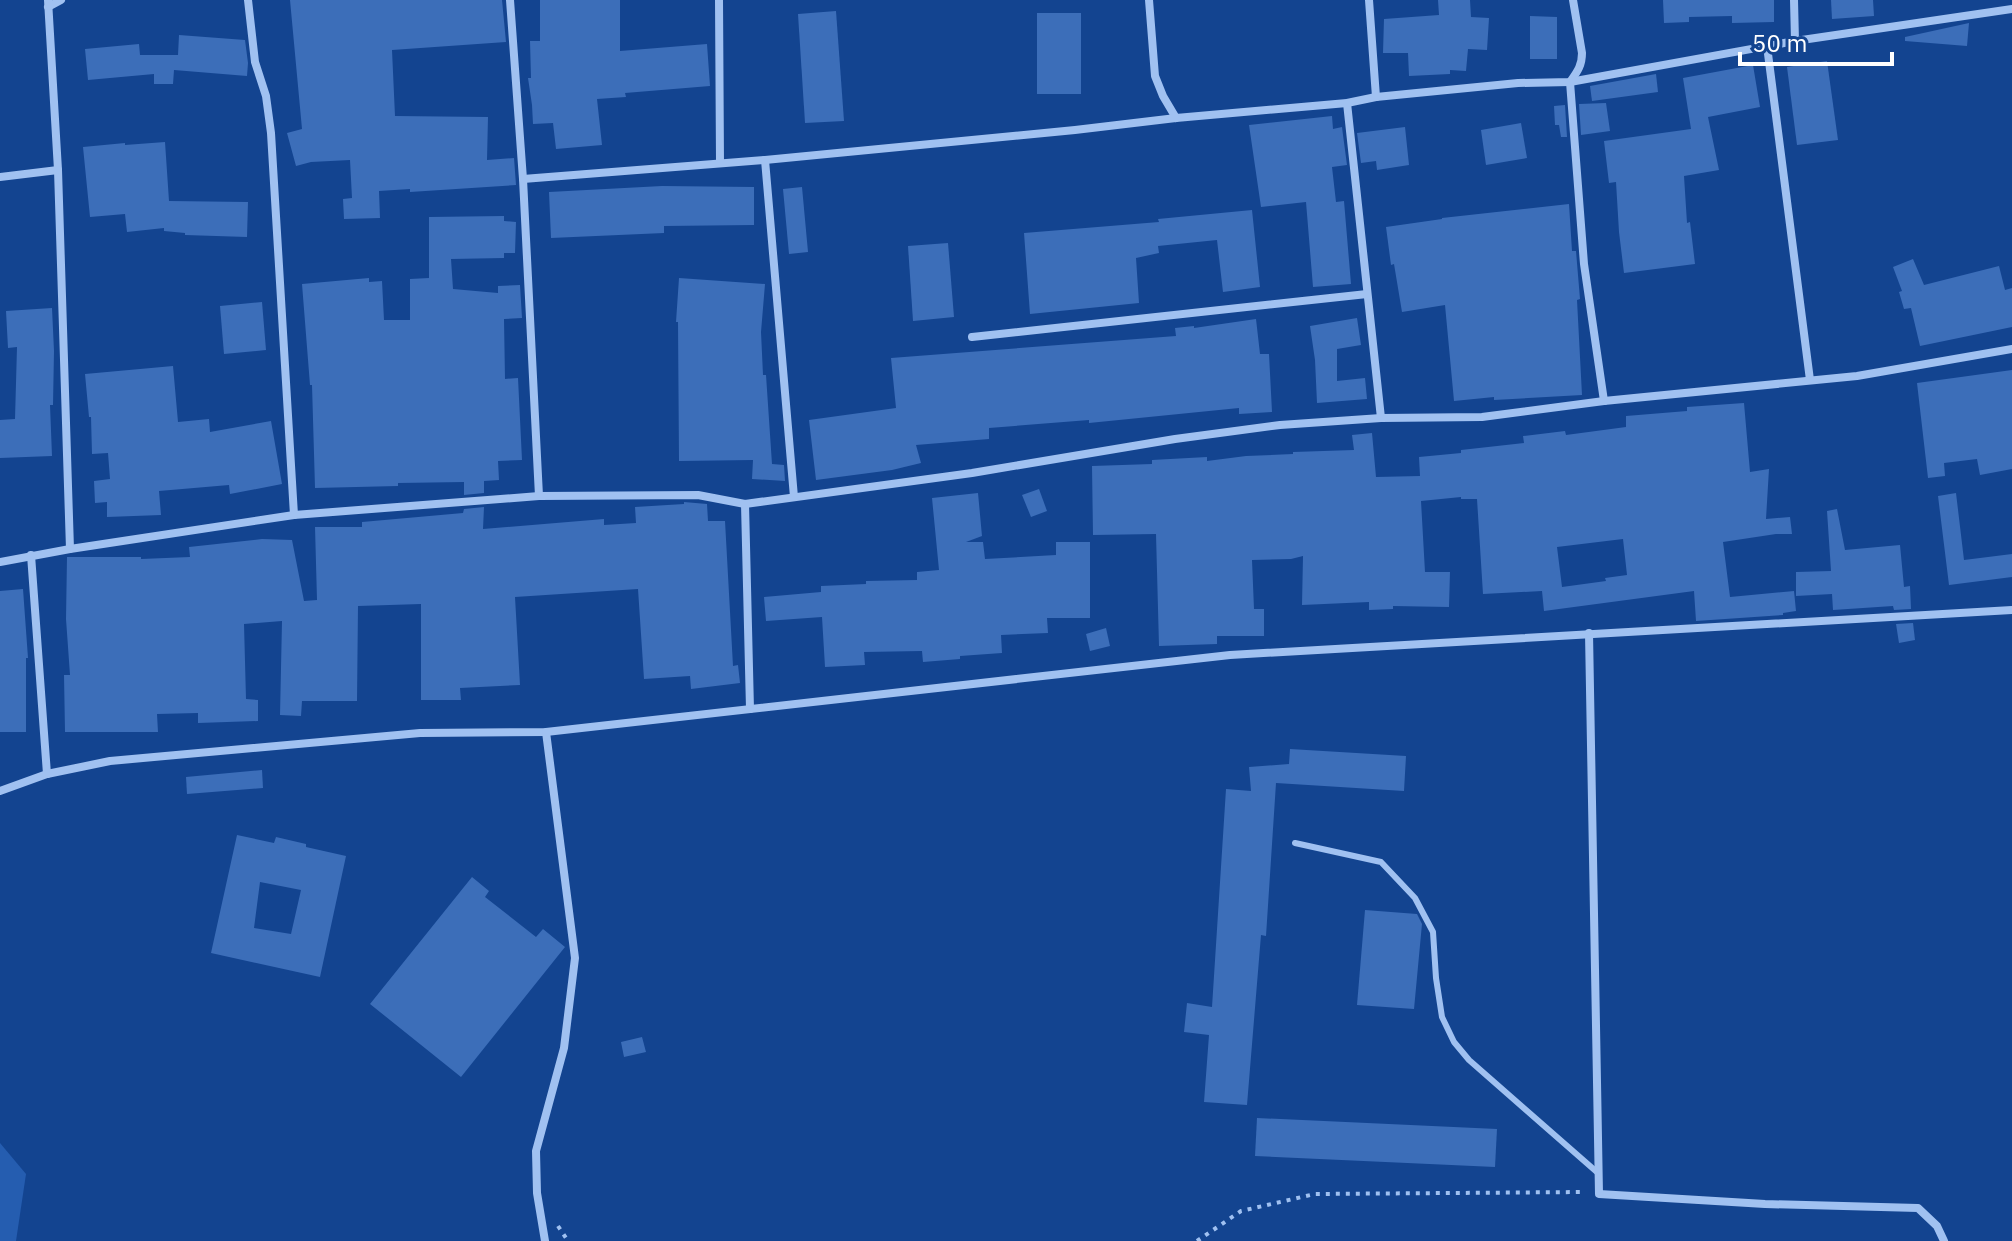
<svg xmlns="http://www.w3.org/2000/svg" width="2012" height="1241" font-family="'IBM Plex Sans',sans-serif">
	<rect width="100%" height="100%" fill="#134490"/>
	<path fill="#255db0" d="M0,1143L26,1174L16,1241H0Z"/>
	<g fill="#3c6eb9" fill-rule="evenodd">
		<path d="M290,0H502L506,42L392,50L395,116L488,117L487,160L514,158L516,185L410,192V189L379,191L380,218L344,219L343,199L352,198L350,160L311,162L296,166L287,133L302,129Z"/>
		<path d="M540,0H620V51L707,44L710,86L625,93L626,97L597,99L602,145L556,149L553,123L533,124L532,105L528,78H531L530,41H540Z"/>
		<path d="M1438,0H1470L1471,17L1489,18L1487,50L1468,49L1466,71L1450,70V74L1409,76L1408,53H1383L1384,19L1439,15Z"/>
		<path d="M1663,0H1774V22L1732,23V16L1689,17V22L1664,23Z"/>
		<path d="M1831,0H1873L1874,16L1832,19Z"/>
		<path d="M836,11L844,121L805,123L798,14Z"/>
		<rect x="1037" y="13" width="44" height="81"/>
		<path d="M1530,16L1557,17V59H1530Z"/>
		<path d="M1969,23L1967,46L1905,41V37Z"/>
		<path d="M179,35L245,40L248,63L247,76L174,70L173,84H154V74L88,80L85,49L139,44L140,55H178Z"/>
		<path d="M1827,61L1838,140L1797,145L1787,67Z"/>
		<path d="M1753,65L1760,107L1708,117L1719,170L1684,176L1687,223L1690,222L1695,264L1624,273L1619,232L1616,182L1609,183L1604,141L1691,129L1683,78Z"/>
		<path d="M1656,74L1658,92L1592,101L1590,86Z"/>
		<path d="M1606,103L1610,131L1581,135L1579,104Z"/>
		<path d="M1565,105L1567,137H1561L1559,125H1555L1554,106Z"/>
		<path d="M1332,116L1333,129L1342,127L1343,135L1347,165L1332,167L1336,202L1344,201L1351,284L1313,287L1306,202L1261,207L1249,125Z"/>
		<path d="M1521,123L1527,158L1486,165L1481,130Z"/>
		<path d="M1405,127L1409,165L1377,170L1376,161L1361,163L1357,133Z"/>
		<path d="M165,142L169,201L248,202L247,237L185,235V233L164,231V228L127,232L125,214L90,217L83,147L125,143V145Z"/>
		<path d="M662,186L754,187V225L664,226V233L551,238L549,192Z"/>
		<path d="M802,187L808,252L789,254L783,189Z"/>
		<path d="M1569,204L1572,251H1576L1580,299L1577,300L1582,395L1494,400V397L1454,401L1445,305L1402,312L1394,264L1391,265L1386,227L1442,219V218Z"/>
		<path d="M1252,210L1260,287L1223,292L1217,240L1158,246L1159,253L1136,258L1139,303L1030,314L1024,233L1159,222L1158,219Z"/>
		<path d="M504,216V221L516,222L515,253H504V258L451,259L453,289L498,293V286L520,285L522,318L504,319L505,379L518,378L522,460L498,461L499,480L484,481V493L464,495V482L398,483V486L315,488L312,385H310L302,284L369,278V282L382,281L384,320H410V279L429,278V217Z"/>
		<path d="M948,243L954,317L913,321L908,246Z"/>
		<path d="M1913,259L1924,285L1999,266L2005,290L2012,288V327L1920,346L1911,308L1904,309L1899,292L1902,291L1893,267Z"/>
		<path d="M679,278L765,284L761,332L763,375H766L772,464L784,465L785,481L752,479L753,460L679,461L678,322H676Z"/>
		<path d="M262,302L266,350L224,354L220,306Z"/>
		<path d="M52,308L54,351L53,405H50L52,456L0,458V420L15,419L17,347L8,348L6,311Z"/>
		<path d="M1357,318L1361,345L1337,349V381L1365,378L1367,399L1317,403L1315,360L1310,326Z"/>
		<path d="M1256,319L1260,354H1269L1272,412L1239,414V408L1089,423V420L989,428V439L916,445L921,463L892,470L816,480L809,420L896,408L891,358L1176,336L1175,328L1194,326V328Z"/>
		<path d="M173,366L178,422L209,419L210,432L271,421L282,484L230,494L229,485L159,491L161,515L107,517V502L95,503L94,481L110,479L108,453L92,454L91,417H89L85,374Z"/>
		<path d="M2012,370V469L1980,475L1977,459L1944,463L1945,476L1928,478L1917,383Z"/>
		<path d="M1744,403L1750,472L1769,469L1766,519L1790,517L1792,534H1776L1723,542L1730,597L1794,591L1796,611L1783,613V615L1696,621L1694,591L1544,611L1542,591L1483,594L1477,499H1461V497L1421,501L1425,572H1450L1449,607L1393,606V609L1369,610V602L1302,605L1303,556L1291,559L1252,560L1254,609H1264V636H1217V644L1159,646L1156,534L1093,535L1092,466L1152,464V460L1207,457V461L1246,456L1293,454V452L1354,450L1352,435L1372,433L1376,477L1420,476L1419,457L1461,453V450L1524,443L1523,436L1565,431L1566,435L1626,427V416L1687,411V407ZM1623,539L1627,575L1605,578L1606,581L1562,587L1557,547Z"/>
		<path d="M1039,489L1047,511L1031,517L1022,495Z"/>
		<path d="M978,493L982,536L966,542H983L985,559L1056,555V542H1090V618H1047L1048,633L1001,635L1002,653L960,656V659L923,662L922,651L864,652L865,665L825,667L822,617L766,621L764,597L821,592V586L866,584V581L917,580V572L939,570L932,498Z"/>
		<path d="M1956,493L1964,560L2012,554V577L1949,585L1938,496Z"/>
		<path d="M684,502L707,504L708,521H725L733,666L738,665L740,683L691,689L690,676L644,679L638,589L515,597L520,685L460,688L461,700H421V604L358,606L357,701H302L301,716L280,715L282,621L244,624L246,699L258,700V721L198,723V713L157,714L158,732H65L64,675H70L66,619L67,557H141V559L190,557L189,547L262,539L292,540L304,601L317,600L315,527H362V522L463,513L464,509L484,507L483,529L604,519V525L636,523L635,507L684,504Z"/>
		<path d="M1837,509L1845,550L1900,545L1904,587L1910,586L1911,609L1894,610L1893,606L1833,610L1832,594L1796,596V572L1831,571L1827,511Z"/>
		<path d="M23,589L28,658H26V732H0V591Z"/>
		<path d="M1913,623L1915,640L1899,643L1896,624Z"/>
		<path d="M1106,628L1110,646L1090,651L1086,634Z"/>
		<path d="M1290,749L1406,756L1404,791L1276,783L1266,936L1261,935L1247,1105L1204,1102L1209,1035L1184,1032L1187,1003L1212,1007L1226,789L1251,791L1249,767L1289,764Z"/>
		<path d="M262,770L263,788L187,794L186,777Z"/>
		<path d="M237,835L274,843L276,837L306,844V847L346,856L320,977L211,953ZM260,882L301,890L291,934L254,928Z"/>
		<path d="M472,877L489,891L485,897L536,937L543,929L565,947L461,1077L370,1004Z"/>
		<path d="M1365,910L1417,914L1422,924L1414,1009L1357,1005Z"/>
		<path d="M642,1037L646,1052L624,1057L621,1042Z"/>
		<path d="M1257,1118L1497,1129L1495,1167L1255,1156Z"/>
	</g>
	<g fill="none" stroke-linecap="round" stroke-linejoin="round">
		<g stroke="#a0c1f1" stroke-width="4" stroke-dasharray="4 6" stroke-linecap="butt">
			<path d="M558,1226L568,1241"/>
			<path d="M1197,1241L1241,1211L1315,1194L1585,1192"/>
		</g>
		<path stroke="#a0c1f1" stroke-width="6" d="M1295,843L1381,862L1415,898L1433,932L1436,978L1442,1017L1454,1042L1469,1060L1598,1173"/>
		<g stroke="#a0c1f1" stroke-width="8">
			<path d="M48,0L58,170L70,549"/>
			<path d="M248,0L255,62L266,96L271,133L294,515"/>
			<path d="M510,0L523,179L539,496"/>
			<path d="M719,0L720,162"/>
			<path d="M1149,0L1155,76L1163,96L1176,118"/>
			<path d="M1369,0L1376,97"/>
			<path d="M1573,0L1582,53C1582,66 1577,72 1570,82L1584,264L1604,401"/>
			<path d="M1794,0L1795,41"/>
			<path d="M48,7L61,0"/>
			<path d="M1767,46L1810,380"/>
			<path d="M1347,103L1381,418"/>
			<path d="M765,160L794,497"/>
			<path d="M0,177L58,170"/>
			<path d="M523,179L765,160L1075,130L1176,118L1347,103L1376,97L1518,83L1570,82L1795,41L2012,9"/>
			<path d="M972,337L1367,294"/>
			<path d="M745,504L750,709"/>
			<path d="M31,555L47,774"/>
			<path d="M0,562L70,549L294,515L539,496L698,495L745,504L972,473L1175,439L1280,425L1381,418L1482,417L1604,401L1857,376L2012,349"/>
			<path d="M1589,633L1599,1194L1765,1204L1918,1208L1937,1226L1944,1241"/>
			<path d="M0,791L47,774L110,761L420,733L546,732L1230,655L2012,610"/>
			<path d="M545,1241L537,1193L536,1151L564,1048L575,958L546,732"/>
		</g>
	</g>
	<path d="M1740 52v12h152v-12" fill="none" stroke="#ffffff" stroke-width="4"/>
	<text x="1752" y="52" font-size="24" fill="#ffffff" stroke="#134490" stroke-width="6" paint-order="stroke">50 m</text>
</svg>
